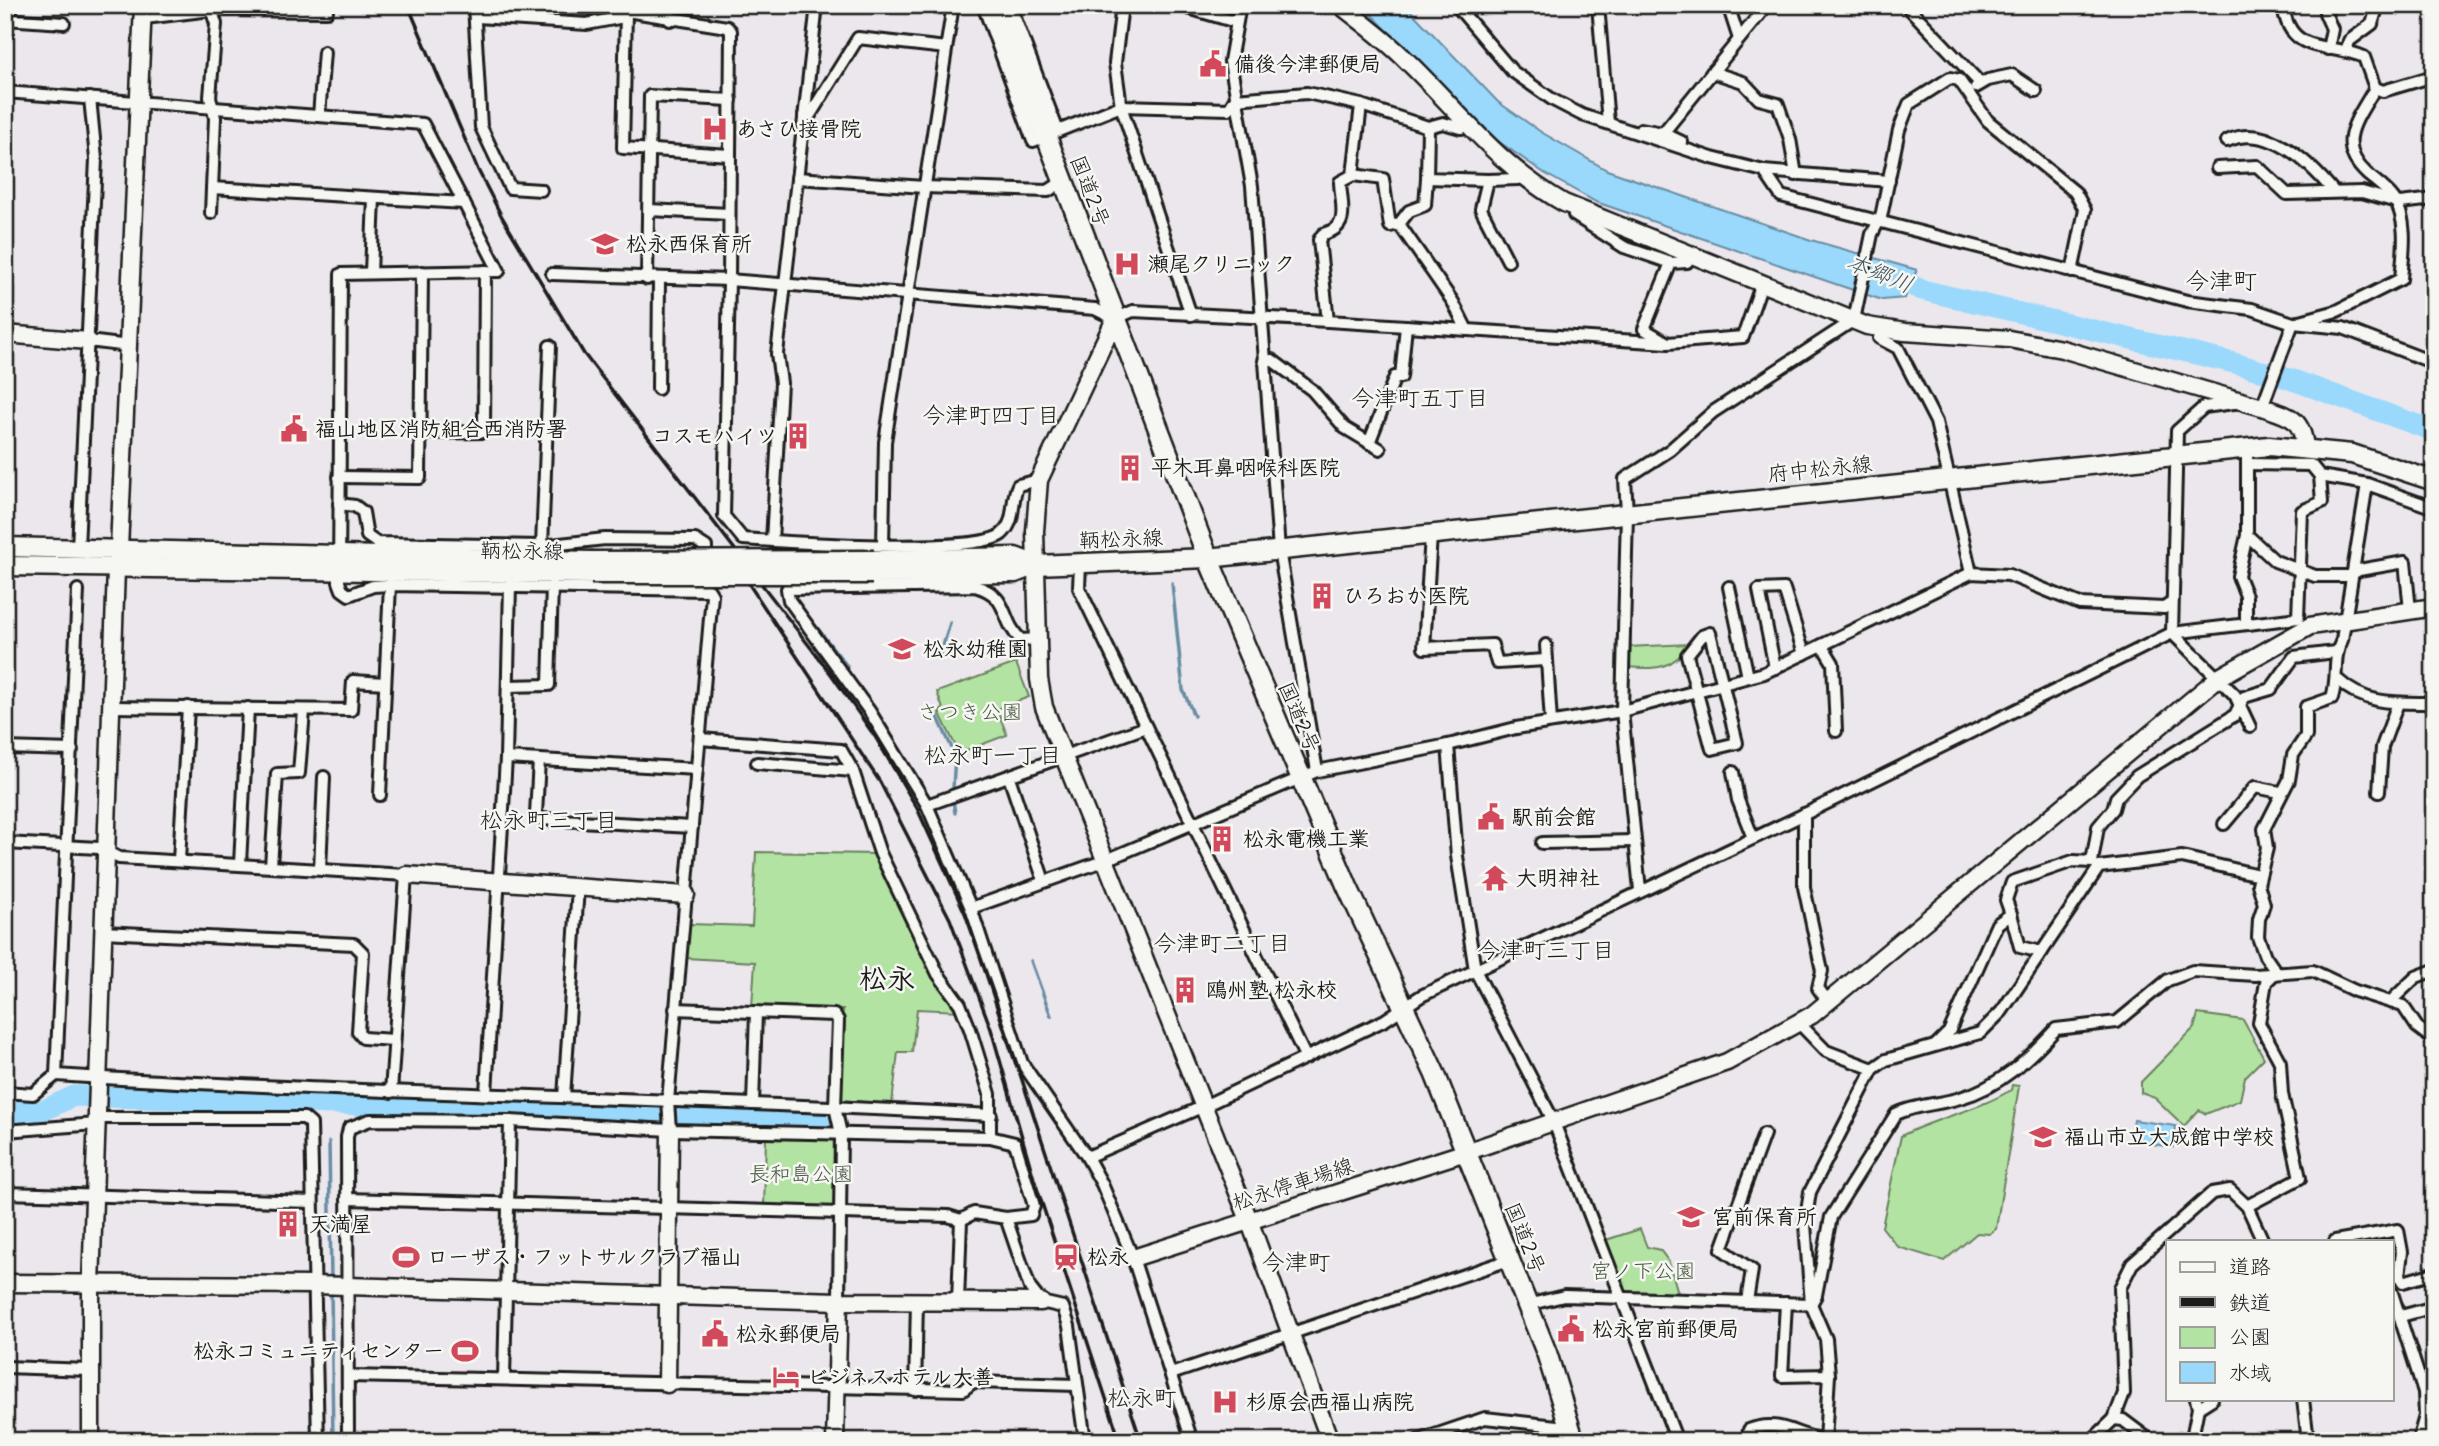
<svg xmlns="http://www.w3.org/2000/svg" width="2439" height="1446" font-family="Delius,'Klee One',sans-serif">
	<rect width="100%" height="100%" fill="#ece7ed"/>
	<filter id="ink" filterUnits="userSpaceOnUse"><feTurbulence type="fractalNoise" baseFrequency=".0143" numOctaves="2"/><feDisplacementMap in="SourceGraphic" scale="14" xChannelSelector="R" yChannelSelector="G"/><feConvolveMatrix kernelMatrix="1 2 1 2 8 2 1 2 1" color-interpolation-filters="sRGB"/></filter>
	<g filter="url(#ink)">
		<g fill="#b3e3a2" stroke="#68805f" stroke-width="2">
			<path d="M1689,644C1674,669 1655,670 1627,667L1628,647Z"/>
			<path d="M1016,663L1029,697L997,709L1007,735L959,753L939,712L943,709L937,692Z"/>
			<path d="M756,852L876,854L935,981L960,1011L917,1009L912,1052H898L892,1104L841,1100L843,1010L752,1007L755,962L686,958L689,924L752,926Z"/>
			<path d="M2198,1014L2243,1020L2264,1058L2245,1077L2240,1100L2206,1114L2199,1110L2184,1126L2155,1098L2141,1093V1082L2194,1028Z"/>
			<path d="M2012,1085L2019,1086L1996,1229L1989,1234L1977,1233L1944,1261L1898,1247L1882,1227L1901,1136C1937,1117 1974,1112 2011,1090Z"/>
			<path d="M766,1138L838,1139V1209L764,1207Z"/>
			<path d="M1640,1229L1647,1247L1660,1250L1669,1262L1678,1293L1626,1294L1606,1240Z"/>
		</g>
		<g fill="#9ad9fc" stroke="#688da2" stroke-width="2">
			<path d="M1362,5H1405L1498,102L1541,132L1607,170L1811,240L1917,270L1905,298L1882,300L1596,202L1544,173L1495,139Z"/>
			<path d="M2134,1120L2176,1126L2173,1147L2131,1141Z"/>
		</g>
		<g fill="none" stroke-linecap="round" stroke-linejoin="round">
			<g stroke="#688da2" stroke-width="3.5">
				<path d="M1172,583L1183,690L1194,716"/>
				<path d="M801,607L847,666"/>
				<path d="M940,656L950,623"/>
				<path d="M937,715L955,755L953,788"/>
				<path d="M953,800L955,813"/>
				<path d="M1031,961L1051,1016"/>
				<path d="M329,1142L331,1281"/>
				<path d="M331,1289L333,1441"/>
			</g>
			<g stroke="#9ad9fc" stroke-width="21">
				<path d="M1885,274L1922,290L2234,363L2290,379L2434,431"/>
				<path d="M5,1112L42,1111L74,1096L821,1119"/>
			</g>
			<g stroke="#1c1c1c" stroke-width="16">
				<g id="street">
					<path d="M210,5L216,24L210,97L215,118L211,213"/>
					<path d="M474,5L481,127L510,188L541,190"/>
					<path d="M536,5L614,9L727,27L731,31L729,280L552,274"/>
					<path d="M983,5L1033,141L1121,106L1229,109L1235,99L1307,93L1361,105L1428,127L1443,123L1461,128L1467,124"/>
					<path d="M1010,5L1058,131"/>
					<path d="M1122,5L1115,63L1121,106L1191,315"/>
					<path d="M1178,5L1236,22"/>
					<path d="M1240,5L1230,61L1252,186L1279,550L1317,771"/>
					<path d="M1456,5L1512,71L1553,100L1582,115L1712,158L1764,171L1889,181"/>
					<path d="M1598,5L1608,123L1611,124"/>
					<path d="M1728,5L1739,39"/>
					<path d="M1906,5L1980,83"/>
					<path d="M2283,5C2289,57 2330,42 2364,57L2375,88C2358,118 2334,144 2367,174C2375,181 2388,190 2394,199C2409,222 2403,254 2401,279L2337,311L2300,321"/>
					<path d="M2326,5L2325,13L2332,29L2328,49"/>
					<path d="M626,12L623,148L730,155"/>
					<path d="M477,17L587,24L624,17"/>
					<path d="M145,18L211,10L327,11L326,5"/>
					<path d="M5,19L64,23"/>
					<path d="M670,20V5"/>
					<path d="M2346,51L2349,41L2372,24L2378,5"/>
					<path d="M1712,72L1743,82L1759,99L1778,104L1790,139L1796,175"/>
					<path d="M1976,87L1988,80L2012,75L2036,91"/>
					<path d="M2375,88L2383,91L2434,76"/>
					<path d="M5,92L423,124L499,271L341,274L339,582L342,590L349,595L373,586L390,585L709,590L712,595L668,1101L670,1130"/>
					<path d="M1361,105L1353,175L1383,179L1390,226L1399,224L1409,211L1425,205L1427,178"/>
					<path d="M319,116L324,52"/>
					<path d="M804,116L810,115L858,38L946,48"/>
					<path d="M1428,127L1427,178L1488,180"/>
					<path d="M1641,129L1663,133L1682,142"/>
					<path d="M1663,133L1767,5"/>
					<path d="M2227,141C2268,122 2310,163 2334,192"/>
					<path d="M2217,168L2257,166L2287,194L2362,192L2400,203L2434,199"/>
					<path d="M1764,171L1781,196L2187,301L2252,309L2293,323L2343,328L2434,363"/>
					<path d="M1353,175L1340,182C1341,206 1351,227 1323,234L1319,240L1328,321L1668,343L1743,337L1762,283"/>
					<path d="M797,178L924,187L1048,191L1062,182"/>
					<path d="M212,188L464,203"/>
					<path d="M649,210L729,214"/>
					<path d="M1574,215L1624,247L1671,263"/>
					<path d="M1399,224L1453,302L1467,330"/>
					<path d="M1508,261L1481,209L1488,180L1518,179L1520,176"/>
					<path d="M371,273L374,198"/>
					<path d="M647,279L650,96L731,100"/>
					<path d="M1882,329L1879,338L1898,348L1936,422L1971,573"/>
					<path d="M88,341L129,346"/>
					<path d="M1666,342L1644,329L1671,263L1687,262L1691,255"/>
					<path d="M1264,361L1272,360L1312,390L1345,428L1380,449"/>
					<path d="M658,389L659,279"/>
					<path d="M2241,402L2204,407L2177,431L2172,633L2235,695L2250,727"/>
					<path d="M2262,407L2293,323"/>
					<path d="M420,433L484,432L485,271"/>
					<path d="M1369,443L1395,377H1401L1406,326"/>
					<path d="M2247,464L2311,465L2320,476L2367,484L2434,508"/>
					<path d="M339,477L420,478L422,272"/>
					<path d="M1039,480L1018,485C1010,501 1017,520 1002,534C978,555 784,542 743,539L724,516L729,280L1095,309L1115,319L1133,311L1328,321"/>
					<path d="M339,504L355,506L363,512L367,536L377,543L542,546L605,539L695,540L706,547L705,566"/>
					<path d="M1431,535L1424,648L1492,645L1497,663L1546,660"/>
					<path d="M2247,535L2275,561L2315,576H2349L2359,570L2405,562L2410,610"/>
					<path d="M772,541L781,383L777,354L817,5"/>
					<path d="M883,545L885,442L953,5"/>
					<path d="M542,546L550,346"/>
					<path d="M78,548L96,159L90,98"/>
					<path d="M1080,563L1079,588L1306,1058"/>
					<path d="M1729,587L1748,677"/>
					<path d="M2246,624V596L2238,576L2247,535V458"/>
					<path d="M1710,633L1737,743L1712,749L1687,655L1702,636Z"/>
					<path d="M1546,645L1551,722"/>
					<path d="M1822,645L1833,663L1836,731"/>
					<path d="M1775,668L1759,590L1784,589L1804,654"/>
					<path d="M2338,680C2366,706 2398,703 2434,703"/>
					<path d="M508,686L549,685L552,586"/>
					<path d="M112,707L351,710L353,681L385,683"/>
					<path d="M700,739L841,750L853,771L880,853L938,974L960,1004L970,1029L990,1094V1137"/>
					<path d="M1448,745L1457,856L1475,970L1553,1120L1677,1441"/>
					<path d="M5,748L72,750"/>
					<path d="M506,758L697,769"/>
					<path d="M539,760L536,814L541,819L692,827"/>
					<path d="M757,763L853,771"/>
					<path d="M1733,772L1738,800L1753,838"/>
					<path d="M1009,777L1044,881"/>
					<path d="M2379,792L2382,747L2398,703"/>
					<path d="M380,795L390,585"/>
					<path d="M927,805L1146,727"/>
					<path d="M1804,814V887L1822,971L1818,988L1828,1002"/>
					<path d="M2224,824L2255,787L2280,792"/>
					<path d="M5,843L99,848L119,858L406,875L391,1092"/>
					<path d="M1542,843L1634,841"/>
					<path d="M179,860L188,707"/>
					<path d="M240,864L248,708"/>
					<path d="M271,866L277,774L299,773L304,711"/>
					<path d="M320,869L324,777"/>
					<path d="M1640,890L1622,711L1627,513L1625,479L1670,450L1713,412L1854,320L1872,234L1881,217L1899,130L1909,104L1950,78L1959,80L1988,121L2075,192L2085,210L2072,272"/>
					<path d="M971,908L927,805L870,712L789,600L787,589L975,586C1011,596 999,619 1021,640L1038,639"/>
					<path d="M2011,914L2020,947L2042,952"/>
					<path d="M102,932L354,944L363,953L358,1032L363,1038L394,1040"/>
					<path d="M2276,972L2265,956L2258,937L2259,919L2264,904L2258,884L2267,848L2264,829L2289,780L2293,755L2306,736V707L2332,698C2339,675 2332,659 2342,640L2367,484"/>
					<path d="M2392,1000L2416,977L2434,970"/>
					<path d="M675,1009L834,1015L838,1020L835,1107L841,1134L839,1301"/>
					<path d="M1799,1023L1826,1051L1873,1069L1886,1060L1980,1033L2002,1011L2099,867L2182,857L2259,875"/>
					<path d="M1936,1045L1949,1032L1997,924L2011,914L2006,900L2012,882L2073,861L2092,862L2098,827L2113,809L2116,798L2137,776L2235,715L2244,697L2271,689L2294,657L2335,652"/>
					<path d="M56,1075C367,1095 679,1097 991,1115"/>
					<path d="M5,1092L33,1094L56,1075L78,590"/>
					<path d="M486,1093L506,758L510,585"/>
					<path d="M564,1097L578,887"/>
					<path d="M753,1104L756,1012"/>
					<path d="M97,1118H304L311,1124L318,1441"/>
					<path d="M5,1131L96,1124"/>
					<path d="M1087,1157L1204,1106L1385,1020L1421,996L1809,812L2172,633L2298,618L2302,511L2322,502L2320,476"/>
					<path d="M5,1193L312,1202"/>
					<path d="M347,1199L948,1216L961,1220"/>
					<path d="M2247,1206L2300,1178L2282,1094L2280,1062L2259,1023L2266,982L2276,972"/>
					<path d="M2335,1241L2398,1230L2402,1252L2399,1276L2392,1278"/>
					<path d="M2399,1276L2403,1282L2434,1273"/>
					<path d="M2392,1293L2424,1392L2425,1416L2418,1441"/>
					<path d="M1747,1301L1752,1270L1722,1249L1764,1134"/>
					<path d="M958,1302L961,1220L974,1213L1006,1218L1030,1288L1041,1302L1063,1307L1069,1326L1085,1441"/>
					<path d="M1786,1303L1782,1376L1829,1375"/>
					<path d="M1811,1304L1816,1295L1831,1217L1896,1114C1917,1104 1938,1105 1960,1098C2000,1087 2029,1058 2056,1029L2117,1022L2168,980L2193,971L2255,975L2313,971L2355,991L2403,1006L2417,1027L2434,1040"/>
					<path d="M1527,1305L1564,1296L1811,1304"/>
					<path d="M2401,1316L2434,1307"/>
					<path d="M5,1367L89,1370"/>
					<path d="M1171,1374L1509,1260"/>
					<path d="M349,1376L963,1390L973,1382L1077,1385"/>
					<path d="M504,1379L510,1121"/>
					<path d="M915,1390L917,1302"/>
					<path d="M2303,1399L2308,1441"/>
					<path d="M2198,1408L2212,1399"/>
					<path d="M2114,1419L2123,1420L2151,1441"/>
					<path d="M348,1441L347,1137L349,1128L370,1120L510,1121L670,1130L990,1137L1015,1143L1034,1206L1031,1215L1006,1218"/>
					<path d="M1192,1441L1133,1258L1102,1184L1087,1157L1022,1063L971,908L1106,860L1317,771L1448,745L1516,728L1622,711L1764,673L1971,573L2009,575L2080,604L2164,608L2170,604"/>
					<path d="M1417,1441L1485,1418L1557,1426L1572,1434"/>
					<path d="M1748,1441L1749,1430C1782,1417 1798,1439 1825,1439"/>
					<path d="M1825,1441L1829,1375L1826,1339L1811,1304L1805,1224L1810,1192L1873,1069"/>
					<path d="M2091,1441L2114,1419L2124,1393L2120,1288L2132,1264L2212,1193L2230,1190L2247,1206L2263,1241"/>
					<path d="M2187,1441L2192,1438L2198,1408L2196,1399"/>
				</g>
			</g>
			<g stroke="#1c1c1c" stroke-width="21">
				<g id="secondary">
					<path d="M1340,5C1363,23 1386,40 1406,60C1461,113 1496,164 1564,203L1867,326L1905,332L2009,339L2062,349L2262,407C2289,416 2302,417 2305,448"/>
					<path d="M1115,319L1039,480L1035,531L1039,679L1044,707L1249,1220L1330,1441"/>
					<path d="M5,334L88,341"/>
					<path d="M406,875L686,895"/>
					<path d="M1133,1258L1466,1152L1727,1062L1812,1015L2218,678L2310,626L2434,607"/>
					<path d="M5,1283L314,1285L839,1301L1041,1302"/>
					<path d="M667,1384L670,1130"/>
					<path d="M91,1441V1285L116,569L119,549L143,5"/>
					<path d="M835,1441L839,1301"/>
				</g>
			</g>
			<g stroke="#1c1c1c" stroke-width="23">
				<g id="primary">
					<path d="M5,547L591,561"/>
					<path d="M874,560L1015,557L1036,565"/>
					<path d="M5,566L591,574"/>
					<path d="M872,574L1015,573L1036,565L1208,558L2269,446L2352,454L2434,481"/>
				</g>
			</g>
			<g stroke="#1c1c1c" stroke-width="24">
				<path id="highway" d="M996,5L1208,558L1347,886L1435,1074L1547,1354L1574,1441"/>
			</g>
			<use href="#street" stroke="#f6f6f2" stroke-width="10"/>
			<use href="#secondary" stroke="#f6f6f2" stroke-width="16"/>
			<use href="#primary" stroke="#f6f6f2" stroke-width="18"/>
			<use href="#highway" stroke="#f6f6f2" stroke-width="19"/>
			<g stroke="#1c1c1c" stroke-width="3.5">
				<path d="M408,5L478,170L502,217L584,354L831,674L876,738L917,808L965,913L995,998L1141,1441"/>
				<path d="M727,551L880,782L950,919L991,1029L1034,1179L1120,1441"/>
			</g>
			<g stroke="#1c1c1c" stroke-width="23" stroke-linecap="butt">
				<g id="primary-bridge">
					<path d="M591,561L874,560"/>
					<path d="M591,574H872"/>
				</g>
			</g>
			<use href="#primary-bridge" stroke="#f6f6f2" stroke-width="18"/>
		</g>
	</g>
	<defs>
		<g id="civic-bare" transform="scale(2.1)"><path d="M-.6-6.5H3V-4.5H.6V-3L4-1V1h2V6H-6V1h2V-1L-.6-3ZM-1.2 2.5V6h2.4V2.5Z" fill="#d1495b" stroke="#f6f6f2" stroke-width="2.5" paint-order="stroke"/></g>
		<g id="hospital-bare" transform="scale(2.1)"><path d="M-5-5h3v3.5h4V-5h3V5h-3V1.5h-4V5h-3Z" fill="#d1495b" stroke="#f6f6f2" stroke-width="2.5" paint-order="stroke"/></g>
		<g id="school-bare" transform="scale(2.1)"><path d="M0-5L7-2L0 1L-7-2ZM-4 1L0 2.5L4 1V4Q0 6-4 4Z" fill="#d1495b" stroke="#f6f6f2" stroke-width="2.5" paint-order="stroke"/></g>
		<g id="building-bare" transform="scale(2.1)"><path d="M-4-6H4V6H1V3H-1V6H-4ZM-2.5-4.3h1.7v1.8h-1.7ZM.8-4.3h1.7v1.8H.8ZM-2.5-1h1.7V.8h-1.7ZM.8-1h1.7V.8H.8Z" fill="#d1495b" stroke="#f6f6f2" stroke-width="2.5" paint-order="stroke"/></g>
		<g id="temple-bare" transform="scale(2.1)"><path d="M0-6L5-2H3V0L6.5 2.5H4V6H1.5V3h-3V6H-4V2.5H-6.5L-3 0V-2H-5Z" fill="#d1495b" stroke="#f6f6f2" stroke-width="2.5" paint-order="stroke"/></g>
		<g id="stadium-bare" transform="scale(2.1)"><path d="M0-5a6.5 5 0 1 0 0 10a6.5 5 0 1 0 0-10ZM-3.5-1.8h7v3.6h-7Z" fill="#d1495b" stroke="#f6f6f2" stroke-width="2.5" paint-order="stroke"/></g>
		<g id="station-bare" transform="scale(2.1)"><path d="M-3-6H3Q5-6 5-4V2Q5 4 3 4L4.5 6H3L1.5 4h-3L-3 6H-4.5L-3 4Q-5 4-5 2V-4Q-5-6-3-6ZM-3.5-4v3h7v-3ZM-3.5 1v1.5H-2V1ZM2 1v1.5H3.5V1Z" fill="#d1495b" stroke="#f6f6f2" stroke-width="2.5" paint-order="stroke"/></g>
		<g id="hotel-bare" transform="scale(2.1)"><path d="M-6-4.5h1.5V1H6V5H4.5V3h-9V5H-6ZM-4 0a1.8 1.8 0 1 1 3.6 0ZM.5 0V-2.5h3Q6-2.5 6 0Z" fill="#d1495b" stroke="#f6f6f2" stroke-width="2.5" paint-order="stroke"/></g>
	</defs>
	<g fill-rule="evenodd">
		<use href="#civic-bare" x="1213" y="64"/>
		<use href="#hospital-bare" x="715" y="129"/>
		<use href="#school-bare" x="605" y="244"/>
		<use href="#hospital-bare" x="1127" y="264"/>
		<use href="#civic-bare" x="294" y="429"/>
		<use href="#building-bare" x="798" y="436"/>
		<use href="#building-bare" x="1130" y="468"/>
		<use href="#building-bare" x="1322" y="596"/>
		<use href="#school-bare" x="902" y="649"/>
		<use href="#civic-bare" x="1491" y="817"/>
		<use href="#building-bare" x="1222" y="839"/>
		<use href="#temple-bare" x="1495" y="878"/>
		<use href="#building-bare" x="1185" y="990"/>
		<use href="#school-bare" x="2043" y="1137"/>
		<use href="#school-bare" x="1691" y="1217"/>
		<use href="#building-bare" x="288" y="1224"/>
		<use href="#stadium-bare" x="406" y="1257"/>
		<use href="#station-bare" x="1066" y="1257"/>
		<use href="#civic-bare" x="1571" y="1329"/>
		<use href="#civic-bare" x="715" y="1334"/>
		<use href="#stadium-bare" x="465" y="1351"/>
		<use href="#hotel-bare" x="786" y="1377"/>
		<use href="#hospital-bare" x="1225" y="1402"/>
	</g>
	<g text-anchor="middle" stroke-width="5" stroke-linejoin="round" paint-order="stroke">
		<g font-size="21" font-weight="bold" fill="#1c1c1c" stroke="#f6f6f2" text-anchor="start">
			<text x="1234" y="71">備後今津郵便局</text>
			<text x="736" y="136">あさひ接骨院</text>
			<text x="626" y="251">松永西保育所</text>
			<text x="1148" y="271">瀬尾クリニック</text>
			<text x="315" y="436">福山地区消防組合西消防署</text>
			<text x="777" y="443" text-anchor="end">コスモハイツ</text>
			<text x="1151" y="475">平木耳鼻咽喉科医院</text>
			<text x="1343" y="603">ひろおか医院</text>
			<text x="923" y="656">松永幼稚園</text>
			<text x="1512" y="824">駅前会館</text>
			<text x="1243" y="846">松永電機工業</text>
			<text x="1516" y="885">大明神社</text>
			<text x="1206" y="997">鴎州塾 松永校</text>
			<text x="2064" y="1144">福山市立大成館中学校</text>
			<text x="1712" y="1224">宮前保育所</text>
			<text x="309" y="1231">天満屋</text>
			<text x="427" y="1264">ローザス・フットサルクラブ福山</text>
			<text x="1087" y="1264">松永</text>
			<text x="1592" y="1336">松永宮前郵便局</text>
			<text x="736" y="1341">松永郵便局</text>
			<text x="444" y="1358" text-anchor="end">松永コミュニティセンター</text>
			<text x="807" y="1384">ビジネスホテル大善</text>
			<text x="1246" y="1409">杉原会西福山病院</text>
		</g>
		<g font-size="21" fill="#1c1c1c" stroke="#f6f6f2">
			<text transform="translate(1090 191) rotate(69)" y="7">国道2号</text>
			<text transform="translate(1820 469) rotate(-6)" y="7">府中松永線</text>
			<text transform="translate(1121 539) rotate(-2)" y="7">鞆松永線</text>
			<text transform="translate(522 551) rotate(1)" y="7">鞆松永線</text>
			<text transform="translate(1299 717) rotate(67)" y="7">国道2号</text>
			<text transform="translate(1293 1184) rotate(-18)" y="7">松永停車場線</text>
			<text transform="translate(1525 1238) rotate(68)" y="7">国道2号</text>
		</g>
		<g font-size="21" fill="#495844" stroke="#f6f6f2">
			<text x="970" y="719">さつき公園</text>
			<text x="801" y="1181">長和島公園</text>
			<text x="1643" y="1278">宮ノ下公園</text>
		</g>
		<g font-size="23" font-style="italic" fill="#42555f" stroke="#f6f6f2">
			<text transform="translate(1880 273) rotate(22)" y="8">本郷川</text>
		</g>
		<g font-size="23" fill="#1c1c1c" stroke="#f6f6f2">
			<text x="1420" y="406">今津町五丁目</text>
			<text x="991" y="423">今津町四丁目</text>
			<text x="993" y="763">松永町一丁目</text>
			<text x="549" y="828">松永町三丁目</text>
			<text x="1222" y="951">今津町二丁目</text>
			<text x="1546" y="958">今津町三丁目</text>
			<text x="1296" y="1270">今津町</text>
			<text x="1142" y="1406">松永町</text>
		</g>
		<g font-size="24" fill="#1c1c1c" stroke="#f6f6f2">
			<text x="2221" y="289">今津町</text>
		</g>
		<g font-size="28" font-weight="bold" fill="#1c1c1c" stroke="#f6f6f2">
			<text x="887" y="988">松永</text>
		</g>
	</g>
	<rect width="2439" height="1446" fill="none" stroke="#f6f6f2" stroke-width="28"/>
	<rect x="14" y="14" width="2411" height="1418" fill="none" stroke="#1c1c1c" stroke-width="2.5" filter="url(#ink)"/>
	<rect x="2166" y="1240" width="228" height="161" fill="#f6f6f2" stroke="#9f9f9c" stroke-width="2"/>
	<rect x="2180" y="1262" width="35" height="10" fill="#f6f6f2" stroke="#9f9f9c" stroke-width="2"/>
	<text x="2229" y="1274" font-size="21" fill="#1c1c1c">道路</text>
	<rect x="2180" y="1297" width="35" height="10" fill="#1c1c1c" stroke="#9f9f9c" stroke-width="2"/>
	<text x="2229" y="1310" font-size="21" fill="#1c1c1c">鉄道</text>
	<rect x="2180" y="1327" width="35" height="21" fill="#b3e3a2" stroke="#9f9f9c" stroke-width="2"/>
	<text x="2229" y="1344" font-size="21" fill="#1c1c1c">公園</text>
	<rect x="2180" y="1362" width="35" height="21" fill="#9ad9fc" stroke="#9f9f9c" stroke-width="2"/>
	<text x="2229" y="1380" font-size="21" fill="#1c1c1c">水域</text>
</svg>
